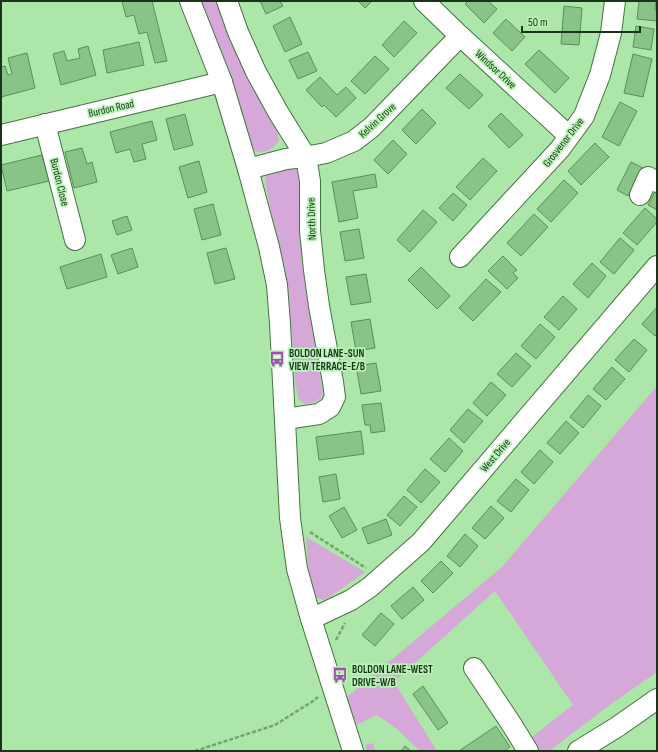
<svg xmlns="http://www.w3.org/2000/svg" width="658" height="752" font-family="'Sofia Sans Condensed',sans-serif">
	<rect width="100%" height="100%" fill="#ace6a8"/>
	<g fill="#d6a8da">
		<path d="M201,1H217L244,70L269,110L277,131L279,141C271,150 267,154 255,151L249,143L226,67Z"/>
		<path d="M288,165L297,169L302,178L305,285L323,392L321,398L313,403L305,404L299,400L295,384L292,334L285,281L274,227L265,181L267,173Z"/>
		<path d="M657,386V672L607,707L549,751H537L529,739L573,705L495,591L394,682L437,751H420L397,729L377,715L356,725L347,697L502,567Z"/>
		<path d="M306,537L365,572L328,598L323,600L316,597L313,591L308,567Z"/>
		<path d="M373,743L375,751H367L365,745Z"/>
	</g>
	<g fill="#8ac387" stroke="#589056">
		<path d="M122,1H152L167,61L155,63L147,32L139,34L134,15L126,17Z"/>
		<path d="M260,1H280L283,6L266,14Z"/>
		<path d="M358,1H372L365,8Z"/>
		<path d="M468,1H488L497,9L484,23L465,4Z"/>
		<path d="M639,1H656L655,10H657V21L637,19Z"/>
		<path d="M564,6L582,8L579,45L561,44Z"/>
		<path d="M290,17L302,44L285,52L273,26Z"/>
		<path d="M506,19L525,37L512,51L493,33Z"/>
		<path d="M404,21L417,33L394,57L382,45Z"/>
		<path d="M636,26L654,29L651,50L633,47Z"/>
		<path d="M139,42L144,65L107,73L103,50Z"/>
		<path d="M88,46L96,75L61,85L53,54L64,51L67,61L80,58L78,49Z"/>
		<path d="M539,50L569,78L555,93L525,64Z"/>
		<path d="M308,52L317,71L298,79L289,60Z"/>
		<path d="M27,53L35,88L1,97V67L5,66L8,75L12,74L8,58Z"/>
		<path d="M633,54L652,59L643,97L624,93Z"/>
		<path d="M375,56L389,69L365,94L351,81Z"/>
		<path d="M460,74L483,95L469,109L446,88Z"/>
		<path d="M320,77L337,95L346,87L356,98L336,117L324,105L322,107L306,90Z"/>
		<path d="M620,102L637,111L619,146L602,137Z"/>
		<path d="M422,109L436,123L416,144L402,130Z"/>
		<path d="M501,113L523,135L509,148L488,126Z"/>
		<path d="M185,114L193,145L174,150L166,119Z"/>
		<path d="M152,121L157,140L142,144L146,159L134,162L130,149L116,153L110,132Z"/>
		<path d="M393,140L407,154L388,174L374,160Z"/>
		<path d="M595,143L609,157L581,185L568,171Z"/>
		<path d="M82,148L87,164L92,162L97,182L74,188L65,152Z"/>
		<path d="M42,155L49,181L7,191L1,165Z"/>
		<path d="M483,158L497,171L470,200L456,187Z"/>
		<path d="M199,161L207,192L188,198L179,167Z"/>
		<path d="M631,162L643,168L628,196L617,190Z"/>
		<path d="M375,174L377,187L353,191L358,218L339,222L332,182Z"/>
		<path d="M564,180L578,193L551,222L537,209Z"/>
		<path d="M657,188V210L648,205Z"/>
		<path d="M453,193L467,205L453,221L439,208Z"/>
		<path d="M213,204L221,235L202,240L194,209Z"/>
		<path d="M645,208L657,219V222L637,245L623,233Z"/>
		<path d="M423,210L437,222L410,252L397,240Z"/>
		<path d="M534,214L548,227L521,256L507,243Z"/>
		<path d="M127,216L132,230L117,235L112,221Z"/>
		<path d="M359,229L364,258L345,261L340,232Z"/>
		<path d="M620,238L634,250L614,274L600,262Z"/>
		<path d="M132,248L138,267L118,274L111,255Z"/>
		<path d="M226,248L235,279L215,284L207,253Z"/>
		<path d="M101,254L107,277L67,289L60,267Z"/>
		<path d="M503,256L517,270L513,273L518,278L507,289L488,271Z"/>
		<path d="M592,263L606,276L588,298L573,284Z"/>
		<path d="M421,267L450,296L437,309L408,280Z"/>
		<path d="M366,274L371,302L351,305L346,277Z"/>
		<path d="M486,279L501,292L473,321L459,308Z"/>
		<path d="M563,296L577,309L559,330L544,317Z"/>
		<path d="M657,307V333L655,336L642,324Z"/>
		<path d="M370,319L375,348L356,351L351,322Z"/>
		<path d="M540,324L555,337L536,359L521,346Z"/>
		<path d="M634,339L647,350L629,372L615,360Z"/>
		<path d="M516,353L531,366L512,387L497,374Z"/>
		<path d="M376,363L381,391L361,394L356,366Z"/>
		<path d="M612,367L625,379L606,400L593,389Z"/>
		<path d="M491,382L506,395L487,416L473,403Z"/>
		<path d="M588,395L601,406L583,428L570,417Z"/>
		<path d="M381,403L385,431L371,433L370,425H365L362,405Z"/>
		<path d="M468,409L483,421L464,443L450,430Z"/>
		<path d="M566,421L579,433L560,454L547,443Z"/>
		<path d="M361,431L364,454L319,460L316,437Z"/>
		<path d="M449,438L463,451L445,472L430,459Z"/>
		<path d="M540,450L553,462L534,484L521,472Z"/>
		<path d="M425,469L440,482L421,503L407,490Z"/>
		<path d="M336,474L340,499L323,502L319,477Z"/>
		<path d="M516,479L529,490L511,512L497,501Z"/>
		<path d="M404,496L417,507L400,526L387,515Z"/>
		<path d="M491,506L504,518L485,539L472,528Z"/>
		<path d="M344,507L357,530L342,538L329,516Z"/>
		<path d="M386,519L392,535L368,544L362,528Z"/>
		<path d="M465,534L478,546L460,567L447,556Z"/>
		<path d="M441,561L453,573L433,593L421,581Z"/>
		<path d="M413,587L424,600L402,619L391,606Z"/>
		<path d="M381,613L394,624L375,646L362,635Z"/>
		<path d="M423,686L448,723L438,730L413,694Z"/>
		<path d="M496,726L510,747L504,751H459Z"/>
		<path d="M405,746L411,751H401Z"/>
	</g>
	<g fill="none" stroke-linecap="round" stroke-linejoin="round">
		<g stroke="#40763e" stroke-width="22">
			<g id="minor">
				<path d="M190,1L222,82L248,169L269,247L277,285L280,324L290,518L297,569L311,619L353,751"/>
				<path d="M227,1L238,32L256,72L278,112L306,157L310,181V231L314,270L319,306L333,382L335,397L330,407L319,414L285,419"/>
				<path d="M424,1L456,32L569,136"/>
				<path d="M45,124L75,240"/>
				<path d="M1,135L222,82"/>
				<path d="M248,169L286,159L305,157L326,153L354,141L372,127L460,36"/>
				<path d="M640,195L648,177L657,182"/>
				<path d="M460,257L560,149L584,116L600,75L611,33L615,1"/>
				<path d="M311,619L351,600L370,587L421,542L657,266"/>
				<path d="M474,668L512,725L528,751"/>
				<path d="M578,751L617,727L657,699"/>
			</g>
		</g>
		<g stroke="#75a272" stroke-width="2.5" stroke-dasharray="4 2" stroke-linecap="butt">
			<path d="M310,532L366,568"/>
			<path d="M336,640L345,623"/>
			<path d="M195,751L275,725L313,701L318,697"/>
		</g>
		<use href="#minor" stroke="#fff" stroke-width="20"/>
	</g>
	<defs>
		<g id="bus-bare" transform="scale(1.2)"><path d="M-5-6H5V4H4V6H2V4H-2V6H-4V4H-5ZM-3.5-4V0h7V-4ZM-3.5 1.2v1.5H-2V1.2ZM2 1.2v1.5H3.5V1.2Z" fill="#a84ab3" stroke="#b8f4b5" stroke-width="2.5" paint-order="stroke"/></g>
	</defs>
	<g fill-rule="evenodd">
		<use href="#bus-bare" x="277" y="359"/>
		<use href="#bus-bare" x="340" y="675"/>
	</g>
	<g text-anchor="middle" stroke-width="3.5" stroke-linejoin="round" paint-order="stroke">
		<g font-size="11" fill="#1c331b" stroke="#b8f4b5">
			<text transform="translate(496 69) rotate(43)" y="4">Windsor Drive</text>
			<text transform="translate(111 108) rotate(-13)" y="4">Burdon Road</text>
			<text transform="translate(377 120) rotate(-43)" y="4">Kelvin Grove</text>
			<text transform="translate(563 142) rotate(-52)" y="4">Grosvenor Drive</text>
			<text transform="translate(60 182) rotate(76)" y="4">Burdon Close</text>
			<text transform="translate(311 219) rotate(-92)" y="4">North Drive</text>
			<text transform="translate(495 455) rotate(-50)" y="4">West Drive</text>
		</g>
		<g font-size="11" font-weight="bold" fill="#1c331b" stroke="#b8f4b5" text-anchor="start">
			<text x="289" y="357">BOLDON LANE-SUN<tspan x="289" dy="13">VIEW TERRACE-E/B</tspan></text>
			<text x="352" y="673">BOLDON LANE-WEST<tspan x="352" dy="13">DRIVE-W/B</tspan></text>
		</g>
	</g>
	<rect width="658" height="752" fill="none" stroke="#1c331b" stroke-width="4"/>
	<path d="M522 26v6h118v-6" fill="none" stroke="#1c331b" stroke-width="2"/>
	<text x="528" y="26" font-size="12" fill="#1c331b" stroke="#b8f4b5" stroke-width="3" paint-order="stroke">50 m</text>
</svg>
